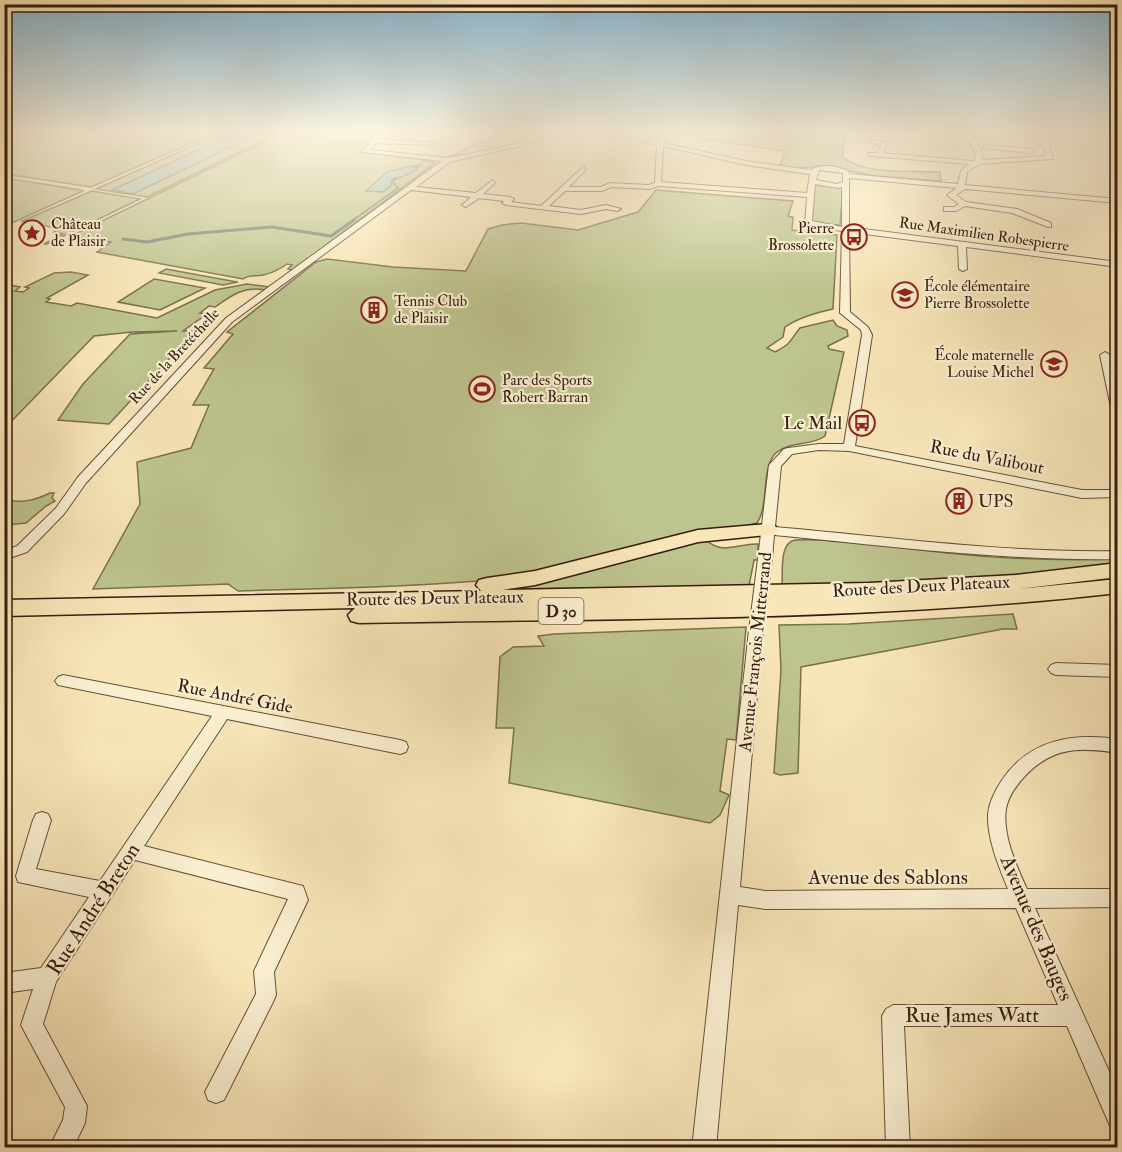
<svg xmlns="http://www.w3.org/2000/svg" width="1122" height="1152" font-family="'IM FELL Double Pica',serif">
	<rect width="100%" height="100%" fill="#f8e6b8"/>
	<filter id="stains"><feTurbulence type="fractalNoise" baseFrequency=".00333" numOctaves="4"/><feColorMatrix values="0 0 0 0 .2 0 0 0 0 .09 0 0 0 0 .02 0 0 0 .5 -.17"/></filter>
	<radialGradient id="worn" r=".72"><stop offset=".6" stop-color="#630" stop-opacity="0"/><stop offset="1" stop-color="#630" stop-opacity=".3"/></radialGradient>
	<g fill="#bec48e" stroke="#7a704e" stroke-width="1.5">
		<path d="M5,131H219L91,187L5,174Z"/>
		<path d="M226,131H283L147,197L96,189Z"/>
		<path d="M321,131L372,135L369,146L361,152L420,159L435,163L293,270L288,269L292,265L287,264C280,269 273,273 263,275C256,277 249,274 243,279L97,252L111,242L71,236L279,135L320,140L309,138Z"/>
		<path d="M669,131H846L842,157C869,176 908,170 940,172L941,181L875,176L824,166L796,168L780,166L785,151L667,134Z"/>
		<path d="M5,178L81,190L83,191L5,226Z"/>
		<path d="M814,185L843,187L840,225L815,223L812,221Z"/>
		<path d="M656,190L793,201L788,216L793,217L792,230L837,235L833,309C816,313 800,317 785,327L783,337L767,348L775,352C793,342 788,343 800,328L833,320L837,326L847,330L848,336L828,346L829,349L844,352L825,436C812,446 791,441 777,452C760,466 770,504 757,523L522,577C428,587 333,588 238,591L228,584L93,589L140,504L137,462L191,448L209,405H193L214,369L204,368L233,334L227,332L316,262L327,259L393,267L466,271L488,229L502,225L521,223L578,230L638,212Z"/>
		<path d="M92,191L140,199L47,244H44L63,234L54,232L60,229L22,221Z"/>
		<path d="M166,269L237,282H238L223,285L159,273Z"/>
		<path d="M71,272L88,275L47,298L50,299L46,302L71,306L77,303L157,318L215,290L247,284L270,287L265,290C244,286 232,295 215,307L209,306L200,313L207,314L183,331H195L109,424L58,420L83,384L130,334L177,331L132,332L94,336L5,428V284L20,287L15,291L23,292L29,288L25,287L54,273Z"/>
		<path d="M154,279L205,288L160,310L118,302Z"/>
		<path d="M50,493H54L52,498L55,501L46,506L26,523L5,525V497C16,506 38,499 50,493Z"/>
		<path d="M705,539C722,556 738,543 758,544V560H754L749,586L507,589Z"/>
		<path d="M795,540C845,538 897,548 947,553C1003,559 1060,561 1117,559V564C1006,577 894,584 782,585C783,572 779,543 795,540Z"/>
		<path d="M1013,614L1017,629H1003L801,667L798,773L780,775L774,773L781,670L779,625L849,624Z"/>
		<path d="M746,627L736,740L727,739L720,791L729,795L720,815L710,823L509,783L514,728H496L500,657L513,647L544,646L538,636L554,634Z"/>
	</g>
	<g fill="#9ebeb4" stroke="#747d72" stroke-width="1.5">
		<path d="M239,131H265L133,194L112,190Z"/>
		<path d="M416,165L419,167C412,175 400,176 391,182L392,185L383,192L366,191L387,172Z"/>
	</g>
	<g fill="none" stroke-linecap="round" stroke-linejoin="round">
		<g stroke="#747d72" stroke-width="2">
			<path d="M448,158L504,131"/>
			<path d="M413,168L422,164"/>
			<path d="M6,221L11,219"/>
			<path d="M352,221L398,188L392,181L395,178"/>
		</g>
		<g stroke="#747d72" stroke-width="3">
			<path d="M4,222L9,220"/>
			<path d="M123,239L147,242L188,234L272,227L331,236L354,220"/>
		</g>
		<g stroke="#664e38" stroke-width="2">
			<g id="street">
				<path d="M375,131H381L378,139L437,143L434,145L376,143L371,150L448,158L522,143L543,138L553,131H560L547,140L450,162L416,187L476,193L493,180L495,183L483,194L510,197L514,199L511,202L541,206L584,166L586,169L569,187H601L610,183L648,185L655,183L657,145L599,131H612L658,142L662,131H668L664,143L746,161L811,170C820,163 839,166 848,171L849,174L958,184L961,171L969,164L870,156L868,153H877L882,145L867,142L870,140L888,142L883,153L974,161L976,155L965,133L959,131H989L986,135L971,134C976,142 984,150 982,160L1047,156L1043,145L1025,139L1028,137L1048,143L1053,159L979,164L967,172L965,185L1118,199V203L965,189L956,195L966,202L1017,209L1051,223V227H1048L1012,213L965,206L956,211H944V207H954L959,204L947,195L957,188L849,178V227L1118,262V267L966,247L967,269L963,271L959,269L958,246L849,232L850,312L868,327L872,335L855,446L1082,490H1111L1118,485V497L1082,498L849,451L819,450L792,454L781,466L775,527C889,537 1002,553 1118,551V559C1002,561 889,546 774,535L772,559L770,562H760L758,559L769,465L784,449L788,448L819,444H844L862,335L861,330L840,313L842,231L813,227L805,224L807,197L659,186L649,189L611,187L602,191H565L549,206L581,210L606,205L621,209L617,211L606,209L581,214L506,205L502,203L504,201L479,198L466,207L462,205L471,197L411,190L232,322L86,483L64,514L27,552L4,560V551L17,546L56,508L78,477L226,318L442,161L363,152V150L369,145ZM663,146L746,165L810,174L807,193L661,182ZM819,170L843,173V182L837,184L816,180ZM815,184L838,188L842,187V227L812,221Z"/>
				<path d="M1114,131H1118V133L1115,132Z"/>
				<path d="M985,145L1032,149L1035,151L1032,153L983,148Z"/>
				<path d="M1105,352L1110,355L1118,390V420L1113,417L1100,355Z"/>
				<path d="M755,634L760,635L762,639L740,887L765,891L1008,889C999,867 987,839 988,814C989,802 996,789 1002,780C1030,739 1072,733 1118,739V753C1079,747 1052,747 1024,777C1016,786 1008,797 1006,809C1002,835 1017,867 1027,889H1118V907L1035,908L1118,1091V1129L1110,1126L1067,1026H904L910,1148H886L882,1016L886,1009L893,1005H1058L1016,908L765,909L738,905L716,1148H692L748,639L750,635Z"/>
				<path d="M1056,663L1118,665V677L1056,675L1051,673L1048,669L1051,665Z"/>
				<path d="M63,675L400,740L406,742L408,747L406,752L400,754L227,719L144,846L303,886L308,900L274,972L276,995L273,1002L224,1100L216,1103L208,1100L205,1092L256,994L254,971L288,899L135,860L56,982L43,1024L87,1106L85,1123L73,1148H49L63,1120L65,1107L21,1025L33,989L4,993V973L41,968L89,897L18,882L16,876L33,820L36,814L42,812L48,814L51,820L36,869L100,881L212,716L58,685L55,681L58,677Z"/>
			</g>
		</g>
		<g stroke="#361c0e" stroke-width="3">
			<path id="primary" d="M768,524L775,526L778,530L775,534L698,542L535,585L502,590L869,583L1016,575L1118,563V577L1018,589L1118,579V593C866,622 612,618 359,623L351,621L348,615L355,608L4,616V600L481,591L476,585L479,580L487,578L535,571L698,530Z"/>
		</g>
		<use href="#street" fill="#faefd1" fill-rule="evenodd"/>
		<use href="#primary" fill="#f8e6b8" fill-rule="evenodd"/>
		<g stroke="#664e38" stroke-width="16" stroke-linecap="butt">
			<path id="street-bridge" d="M755,639L765,559"/>
		</g>
		<use href="#street-bridge" stroke="#faefd1" stroke-width="14"/>
	</g>
	<linearGradient id="sky" x2="0" y2="1"><stop stop-color="#8ab8d3"/><stop offset="0.45" stop-color="#fcf4df"/><stop offset="1" stop-color="#fcf4df" stop-opacity="0"/></linearGradient>
	<rect width="1122" height="293" fill="url(#sky)"/>
	<defs>
		<g id="sight-ring" transform="scale(1.35)"><circle r="9.5" fill="#faefd1" stroke="#8f2418" stroke-width="1.5"/><path d="M0-6L1.8-2.2L6-1.7L2.9 1.2L3.7 5.4L0 3.3L-3.7 5.4L-2.9 1.2L-6-1.7L-1.8-2.2Z" fill="#8f2418"/></g>
		<g id="bus-ring" transform="scale(1.35)"><circle r="9.5" fill="#faefd1" stroke="#8f2418" stroke-width="1.5"/><path d="M-5-6H5V4H4V6H2V4H-2V6H-4V4H-5ZM-3.5-4V0h7V-4ZM-3.5 1.2v1.5H-2V1.2ZM2 1.2v1.5H3.5V1.2Z" fill="#8f2418"/></g>
		<g id="school-ring" transform="scale(1.35)"><circle r="9.5" fill="#faefd1" stroke="#8f2418" stroke-width="1.5"/><path d="M0-5L7-2L0 1L-7-2ZM-4 1L0 2.5L4 1V4Q0 6-4 4Z" fill="#8f2418"/></g>
		<g id="building-ring" transform="scale(1.35)"><circle r="9.5" fill="#faefd1" stroke="#8f2418" stroke-width="1.5"/><path d="M-4-6H4V6H1V3H-1V6H-4ZM-2.5-4.3h1.7v1.8h-1.7ZM.8-4.3h1.7v1.8H.8ZM-2.5-1h1.7V.8h-1.7ZM.8-1h1.7V.8H.8Z" fill="#8f2418"/></g>
		<g id="stadium-ring" transform="scale(1.35)"><circle r="9.5" fill="#faefd1" stroke="#8f2418" stroke-width="1.5"/><path d="M0-5a6.5 5 0 1 0 0 10a6.5 5 0 1 0 0-10ZM-3.5-1.8h7v3.6h-7Z" fill="#8f2418"/></g>
	</defs>
	<g fill-rule="evenodd">
		<use href="#sight-ring" x="32" y="233"/>
		<use href="#bus-ring" x="854" y="237"/>
		<use href="#school-ring" x="905" y="295"/>
		<use href="#building-ring" x="374" y="310"/>
		<use href="#school-ring" x="1054" y="364"/>
		<use href="#stadium-ring" x="482" y="389"/>
		<use href="#bus-ring" x="862" y="423"/>
		<use href="#building-ring" x="959" y="501"/>
	</g>
	<g text-anchor="middle" stroke-width="4.5" stroke-linejoin="round" paint-order="stroke">
		<g font-size="15" fill="#361c0e" stroke="#faefd1" text-anchor="start">
			<text x="51" y="229">Château<tspan x="51" dy="17">de Plaisir</tspan></text>
			<text x="834" y="233" text-anchor="end">Pierre<tspan x="834" dy="17">Brossolette</tspan></text>
			<text x="924" y="291">École élémentaire<tspan x="924" dy="17">Pierre Brossolette</tspan></text>
			<text x="394" y="306">Tennis Club<tspan x="394" dy="17">de Plaisir</tspan></text>
			<text x="1034" y="360" text-anchor="end">École maternelle<tspan x="1034" dy="17">Louise Michel</tspan></text>
			<text x="502" y="385">Parc des Sports<tspan x="502" dy="17">Robert Barran</tspan></text>
		</g>
		<g font-size="15" fill="#361c0e" stroke="#faefd1">
			<text transform="translate(984 234) rotate(8)" y="5">Rue Maximilien Robespierre</text>
			<text transform="translate(174 356) rotate(-47)" y="5">Rue de la Bretéchelle</text>
		</g>
		<rect fill="#faefd1" stroke="#715b48" stroke-width="1.5" x="538.5" y="598" width="45" height="26" rx="4.5"/>
		<g font-size="16" font-weight="bold" fill="#361c0e">
			<text x="561" y="617">D 30</text>
		</g>
		<g font-size="18" fill="#361c0e" stroke="#faefd1" text-anchor="end">
			<text x="842" y="429">Le Mail</text>
			<text x="978" y="507" text-anchor="start">UPS</text>
		</g>
		<g font-size="18" fill="#361c0e" stroke="#faefd1">
			<text transform="translate(987 457) rotate(11)" y="6">Rue du Valibout</text>
			<text transform="translate(921 586) rotate(-3)" y="6">Route des Deux Plateaux</text>
			<text transform="translate(435 598) rotate(-1)" y="6">Route des Deux Plateaux</text>
			<text transform="translate(755 652) rotate(-84)" y="6">Avenue François Mitterrand</text>
			<text transform="translate(235 696) rotate(11)" y="6">Rue André Gide</text>
		</g>
		<g font-size="21" fill="#361c0e" stroke="#faefd1">
			<text x="888" y="884">Avenue des Sablons</text>
			<text transform="translate(93 909) rotate(-57)" y="7">Rue André Breton</text>
			<text transform="translate(1037 928) rotate(67)" y="7">Avenue des Bauges</text>
			<text x="972" y="1022">Rue James Watt</text>
		</g>
	</g>
	<rect width="1122" height="1152" fill="none" stroke="#f8e6b8" stroke-width="24"/>
	<rect x="6" y="6" width="1110" height="1140" fill="none" stroke="#361c0e" stroke-width="3"/>
	<rect x="12" y="12" width="1098" height="1128" fill="none" stroke="#361c0e" stroke-width="1.5"/>
	<rect width="100%" height="100%" filter="url(#stains)"/>
	<rect width="100%" height="100%" fill="url(#worn)"/>
</svg>
